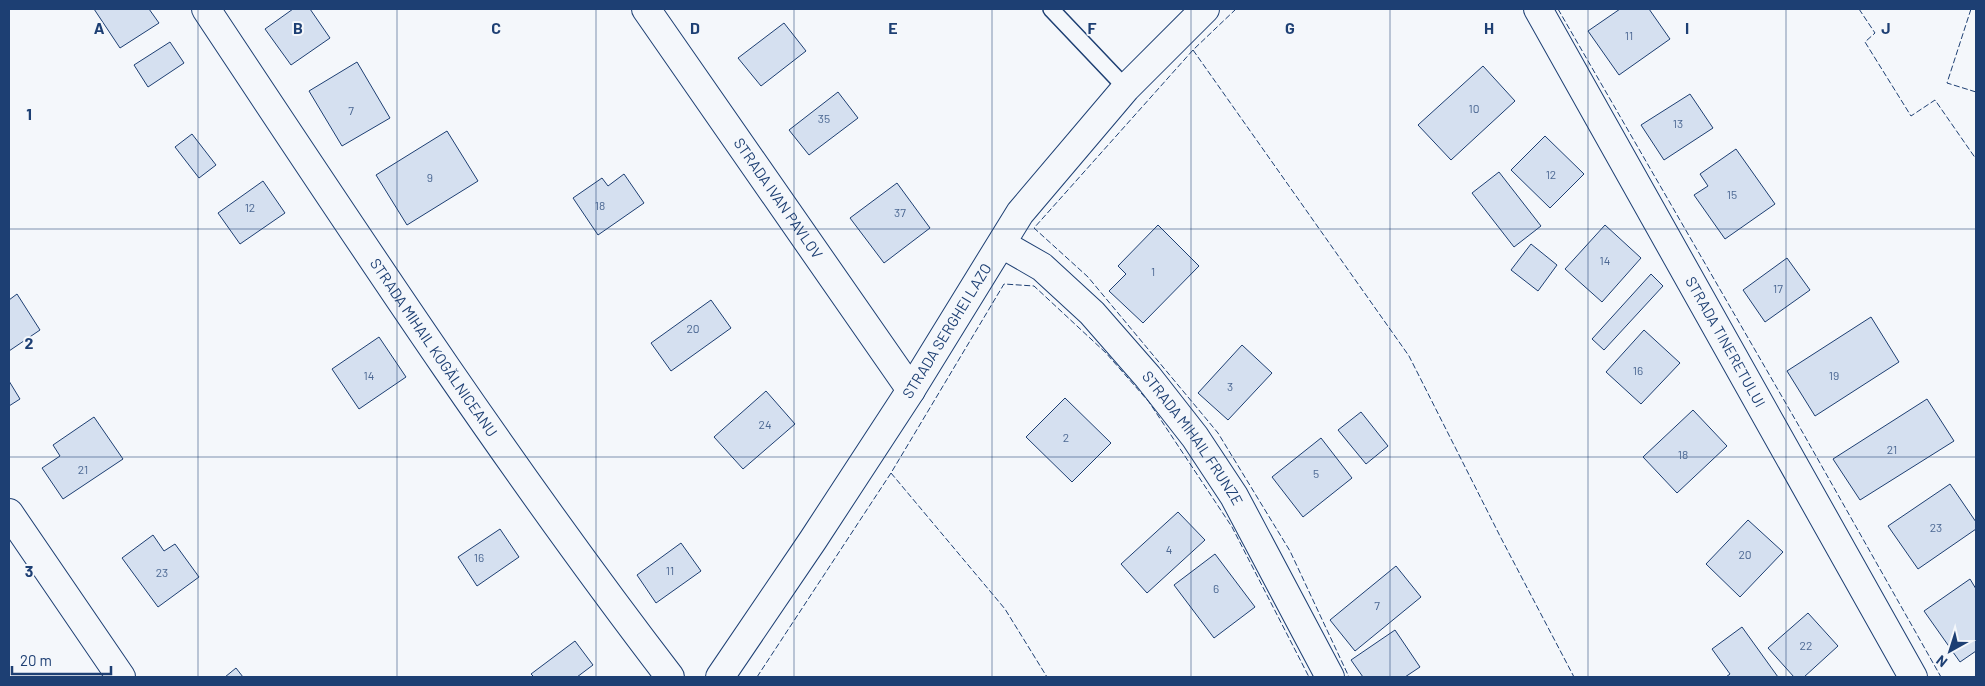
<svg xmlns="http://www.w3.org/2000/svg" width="1985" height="686" font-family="Barlow,sans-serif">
	<rect width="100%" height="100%" fill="#f4f7fb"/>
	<g fill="#d5e0f0" stroke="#1d3f73">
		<path d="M94,9H149L159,23L120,48Z"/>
		<path d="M293,9H310L330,38L291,65L265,29Z"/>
		<path d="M1620,9H1649L1670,39L1619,75L1588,31Z"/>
		<path d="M784,23L806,51L761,86L738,58Z"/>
		<path d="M170,42L184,63L148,87L134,65Z"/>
		<path d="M357,62L390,118L342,146L309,91Z"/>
		<path d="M1483,66L1515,101L1451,160L1418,125Z"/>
		<path d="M838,92L858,118L809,155L789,130Z"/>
		<path d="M1690,94L1713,128L1664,160L1641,125Z"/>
		<path d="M447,131L478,181L407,225L376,175Z"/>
		<path d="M192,134L216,165L199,178L175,147Z"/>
		<path d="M1545,136L1584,174L1550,208L1511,170Z"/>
		<path d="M1736,149L1775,204L1725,239L1694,195L1708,186L1700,174Z"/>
		<path d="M1499,172L1541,226L1514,247L1472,193Z"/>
		<path d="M624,174L644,203L598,235L573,198L602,178L608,186Z"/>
		<path d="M263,181L285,213L240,244L218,213Z"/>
		<path d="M897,183L930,228L884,263L850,218Z"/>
		<path d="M1158,225L1199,266L1143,323L1109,291L1126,274L1118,266Z"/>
		<path d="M1605,225L1641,258L1602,302L1565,269Z"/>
		<path d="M1531,244L1557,265L1538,291L1511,270Z"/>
		<path d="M1787,258L1810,290L1765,322L1743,290Z"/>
		<path d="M1651,274L1663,286L1604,350L1592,339Z"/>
		<path d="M17,294L40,330L9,351V300Z"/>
		<path d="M711,300L731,328L671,371L651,343Z"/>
		<path d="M1871,317L1899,362L1815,416L1787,371Z"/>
		<path d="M1644,330L1680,363L1641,404L1606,372Z"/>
		<path d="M379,337L406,377L359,409L332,369Z"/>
		<path d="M1242,345L1272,373L1228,420L1198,393Z"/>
		<path d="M9,381L20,399L9,406Z"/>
		<path d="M766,391L795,424L743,469L714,437Z"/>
		<path d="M1065,398L1111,443L1072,482L1026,437Z"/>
		<path d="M1927,399L1954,441L1860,500L1833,459Z"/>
		<path d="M1693,410L1727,446L1677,493L1643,457Z"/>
		<path d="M1361,412L1388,446L1366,464L1338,430Z"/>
		<path d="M94,417L123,459L63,499L42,468L60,456L53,445Z"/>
		<path d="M1321,438L1352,478L1303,517L1272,477Z"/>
		<path d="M1950,484L1976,522V529L1918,569L1888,526Z"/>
		<path d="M1178,512L1205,540L1147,593L1121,564Z"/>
		<path d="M1748,520L1783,552L1740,597L1706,564Z"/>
		<path d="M500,529L519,557L477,586L458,557Z"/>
		<path d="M153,535L164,551L175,544L199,577L158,607L122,558Z"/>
		<path d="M681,543L701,571L656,603L637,575Z"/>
		<path d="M1215,554L1255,607L1214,638L1174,585Z"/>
		<path d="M1396,566L1421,597L1355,651L1330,620Z"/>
		<path d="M1970,579L1976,589V651L1960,662L1924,611Z"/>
		<path d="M1808,613L1838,646L1804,677H1794L1768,648Z"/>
		<path d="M1742,627L1778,677H1726L1730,674L1712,649Z"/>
		<path d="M1395,630L1420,667L1405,677H1363L1351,660Z"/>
		<path d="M575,641L593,665L577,677H534L531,674Z"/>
		<path d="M236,668L243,677H225Z"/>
	</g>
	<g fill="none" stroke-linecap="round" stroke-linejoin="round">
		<g stroke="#1d3f73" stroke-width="18">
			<path id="lane" d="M1051,9L1126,88"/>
		</g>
		<g stroke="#1d3f73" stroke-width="30">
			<g id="street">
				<path id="s1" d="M206,9C356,235 505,462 670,677"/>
				<path id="s2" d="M646,9L911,390"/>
				<path id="s3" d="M1538,9L1913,677"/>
				<path id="s4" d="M1002,244L1042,267L1092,313L1148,377L1195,437L1234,496L1330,677"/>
				<path d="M9,513L121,677"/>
				<path id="s5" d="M720,677L813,540L911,390L1020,213L1126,88L1205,9"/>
			</g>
		</g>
		<use href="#lane" stroke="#f4f7fb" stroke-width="15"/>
		<use href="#street" stroke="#f4f7fb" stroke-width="28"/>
		<g stroke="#1d3f73" stroke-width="1" stroke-dasharray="6 2.5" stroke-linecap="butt">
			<path d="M1236,9L1193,50L1034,228L1088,277L1218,433L1290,551L1349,677"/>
			<path d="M1558,9L1803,433L1941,677"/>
			<path d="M1859,9L1875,33L1865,42L1911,116L1935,100L1976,159"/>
			<path d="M1971,9L1947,83L1976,92"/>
			<path d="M1193,50L1409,356L1501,538L1574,677"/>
			<path d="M891,473L1005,609L1047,677"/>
			<path d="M757,677L891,473L1004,284L1034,286L1106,353L1149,402L1232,527L1309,677"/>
		</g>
	</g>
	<path fill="none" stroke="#1d3f73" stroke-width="1" stroke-opacity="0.55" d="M198,9V677M397,9V677M596,9V677M794,9V677M992,9V677M1191,9V677M1390,9V677M1588,9V677M1786,9V677M9,229H1976M9,457H1976"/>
	<g text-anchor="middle" stroke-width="4" stroke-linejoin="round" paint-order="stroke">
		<g font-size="12" fill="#4b6792">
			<text x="1629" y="40">11</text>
			<text x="1474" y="113">10</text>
			<text x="351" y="115">7</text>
			<text x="824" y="123">35</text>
			<text x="1678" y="128">13</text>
			<text x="1551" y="179">12</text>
			<text x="430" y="182">9</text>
			<text x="1732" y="199">15</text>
			<text x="600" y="210">18</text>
			<text x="250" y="212">12</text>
			<text x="900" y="217">37</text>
			<text x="1605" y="265">14</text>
			<text x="1153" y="276">1</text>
			<text x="1778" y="293">17</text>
			<text x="693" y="333">20</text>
			<text x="1638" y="375">16</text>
			<text x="369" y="380">14</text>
			<text x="1834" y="380">19</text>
			<text x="1230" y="391">3</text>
			<text x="765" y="429">24</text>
			<text x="1066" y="442">2</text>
			<text x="1892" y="454">21</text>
			<text x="1683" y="459">18</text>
			<text x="83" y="474">21</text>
			<text x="1316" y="478">5</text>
			<text x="1936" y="532">23</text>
			<text x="1169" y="554">4</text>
			<text x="1745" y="559">20</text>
			<text x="479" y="562">16</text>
			<text x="670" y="575">11</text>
			<text x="162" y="577">23</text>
			<text x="1216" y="593">6</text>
			<text x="1377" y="610">7</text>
			<text x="1806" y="650">22</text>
		</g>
		<g font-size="15" fill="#1d3f73" stroke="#f4f7fb">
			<text dy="5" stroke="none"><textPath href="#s2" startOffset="231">STRADA IVAN PAVLOV</textPath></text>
			<text dy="5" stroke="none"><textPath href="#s5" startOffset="414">STRADA SERGHEI LAZO</textPath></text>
			<text dy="5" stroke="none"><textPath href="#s3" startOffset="382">STRADA TINERETULUI</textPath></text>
			<text dy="5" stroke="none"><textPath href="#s1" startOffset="408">STRADA MIHAIL KOGĂLNICEANU</textPath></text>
			<text dy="5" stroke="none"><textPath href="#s4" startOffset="275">STRADA MIHAIL FRUNZE</textPath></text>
		</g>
	</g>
	<g font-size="16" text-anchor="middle" font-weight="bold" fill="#1d3f73" stroke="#f4f7fb" stroke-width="4" stroke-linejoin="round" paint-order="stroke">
		<text x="99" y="34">A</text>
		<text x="298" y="34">B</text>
		<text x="496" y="34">C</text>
		<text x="695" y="34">D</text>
		<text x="893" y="34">E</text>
		<text x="1092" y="34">F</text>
		<text x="1290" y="34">G</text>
		<text x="1489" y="34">H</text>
		<text x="1687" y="34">I</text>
		<text x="1886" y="34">J</text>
		<text x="29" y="120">1</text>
		<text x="29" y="349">2</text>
		<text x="29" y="577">3</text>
	</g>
	<rect width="1985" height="686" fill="none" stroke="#1d3f73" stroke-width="20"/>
	<g transform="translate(1950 651) rotate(219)" stroke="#f4f7fb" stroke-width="4" paint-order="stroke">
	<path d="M0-4L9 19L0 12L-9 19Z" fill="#1d3f73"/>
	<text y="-8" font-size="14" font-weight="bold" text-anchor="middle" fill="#1d3f73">N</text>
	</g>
	<path d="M12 666v8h99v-8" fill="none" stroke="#1d3f73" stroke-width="2.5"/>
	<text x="20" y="666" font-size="15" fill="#1d3f73" stroke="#f4f7fb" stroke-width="4" paint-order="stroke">20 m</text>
</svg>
